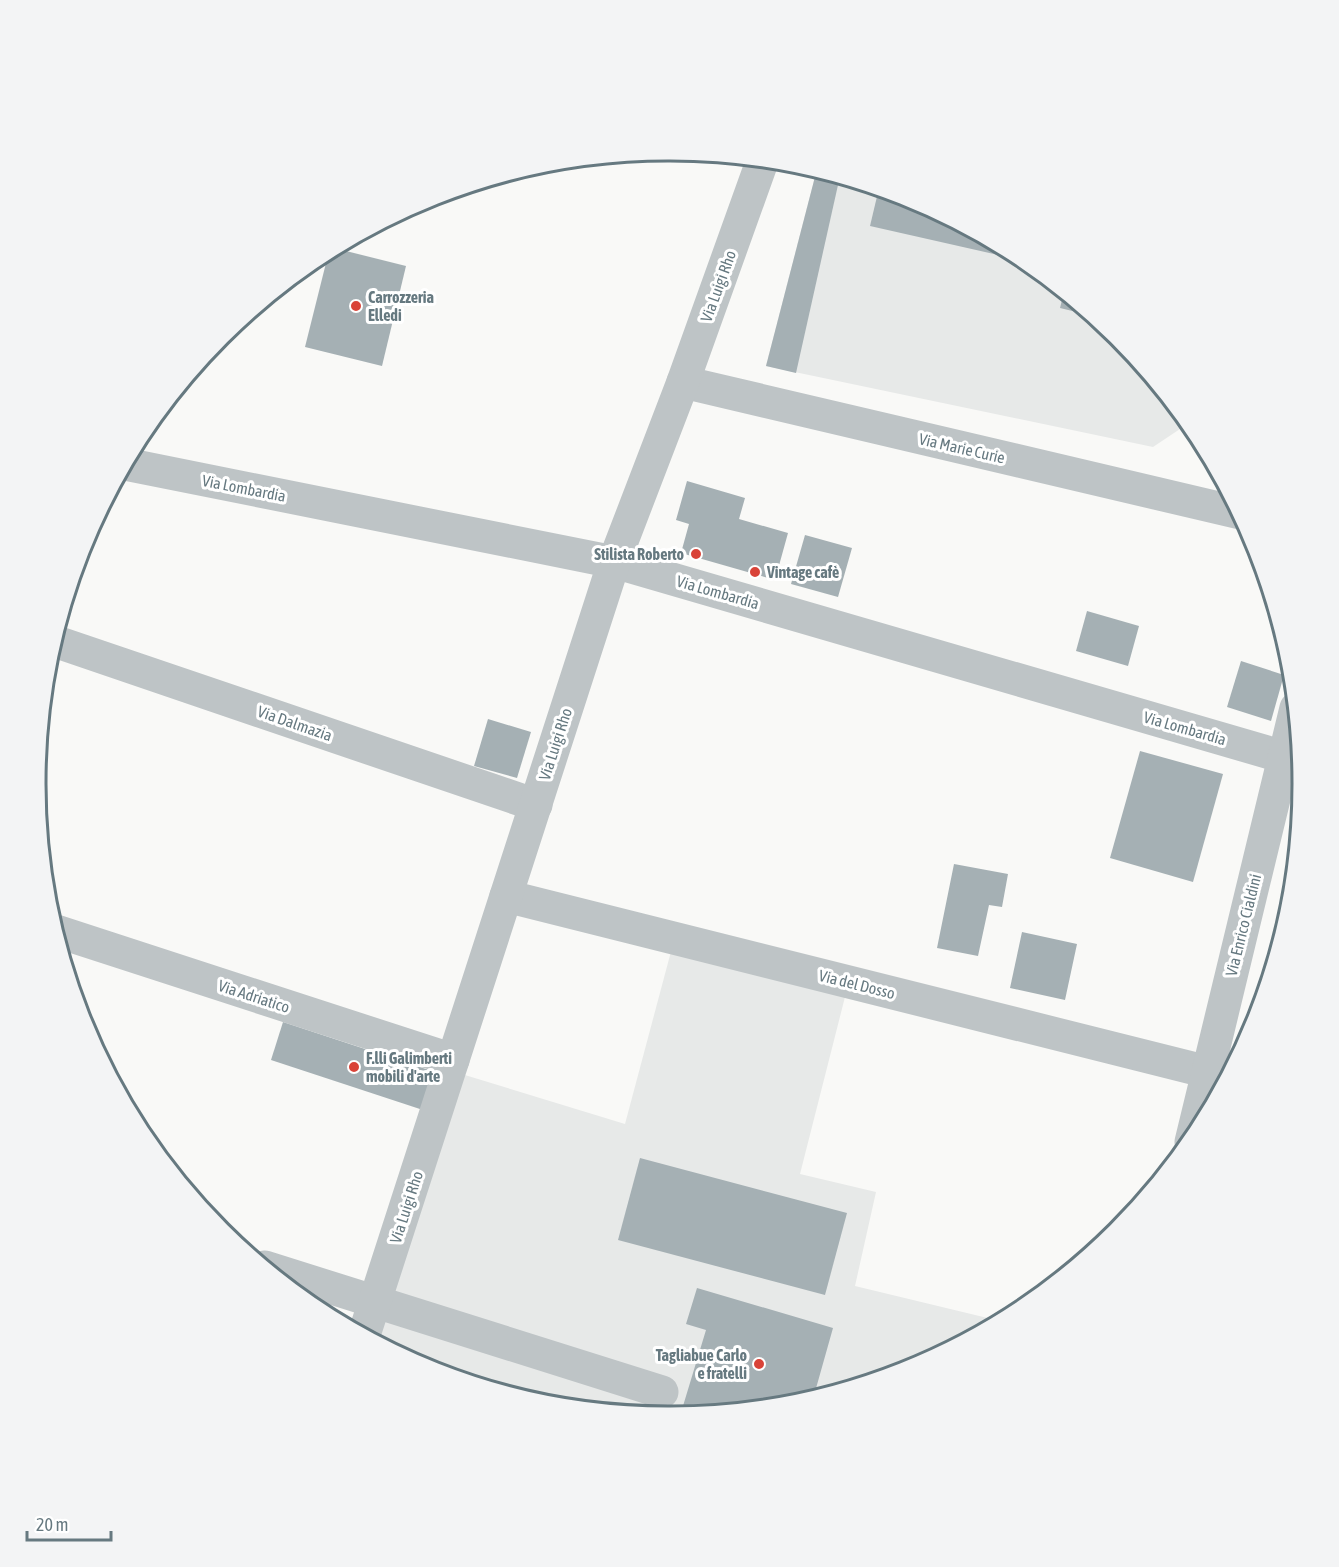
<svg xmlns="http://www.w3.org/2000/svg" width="1339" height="1567" font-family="'Asap Condensed',sans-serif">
	<rect width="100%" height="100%" fill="#f9f9f7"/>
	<g fill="#e7e9e8">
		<path d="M817,169L912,198L1022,257L1118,336L1189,423L1153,447L766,366Z"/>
		<path d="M673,944L846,993L800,1174L876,1192L855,1286L1000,1321L912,1369L793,1405L669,1417L546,1405L427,1369L370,1338L455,1072L625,1124Z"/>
	</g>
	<g fill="#a5b0b4">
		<path d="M817,169L840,176L796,373L766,366Z"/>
		<path d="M879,188L912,198L1017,254L1016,259L870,226Z"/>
		<path d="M334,248L406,266L382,366L305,347L329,251Z"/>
		<path d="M1064,292L1067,294L1093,316L1060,308Z"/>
		<path d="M687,481L745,498L739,519L788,533L775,580L681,553L689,524L676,520Z"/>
		<path d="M805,535L852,548L838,597L791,584Z"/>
		<path d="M1087,611L1139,626L1128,666L1076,651Z"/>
		<path d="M1241,661L1284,675L1271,721L1227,707Z"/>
		<path d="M488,719L531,732L517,778L474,766Z"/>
		<path d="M1140,751L1223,774L1193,882L1110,858Z"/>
		<path d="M954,864L1008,874L1002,907L989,905L978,956L937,948Z"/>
		<path d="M1022,932L1077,944L1065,1000L1010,988Z"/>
		<path d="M283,1022L438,1073L426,1111L271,1060Z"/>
		<path d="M640,1158L847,1213L825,1295L618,1240Z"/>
		<path d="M697,1288L833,1328L813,1399L793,1405L707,1413L683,1406L706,1330L686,1324Z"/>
	</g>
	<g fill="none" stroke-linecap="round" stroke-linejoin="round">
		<g stroke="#bec4c6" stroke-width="33">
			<path d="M683,382L1240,513"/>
			<path d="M125,464L614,562L1301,762"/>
			<path d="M54,641L536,805"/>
			<path d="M506,896L1208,1072"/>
			<path d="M56,931L453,1060"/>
			<path d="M1191,1142L1296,708"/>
			<path d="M265,1267L662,1392"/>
			<path d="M364,1335L614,562L683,382L763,159"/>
		</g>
	</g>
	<g fill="#d94338" stroke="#fff" stroke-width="2">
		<circle cx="356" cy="306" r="6"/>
		<circle cx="696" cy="554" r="6"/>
		<circle cx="755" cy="572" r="6"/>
		<circle cx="354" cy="1067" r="6"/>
		<circle cx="759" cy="1364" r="6"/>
	</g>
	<g text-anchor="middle" stroke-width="6" stroke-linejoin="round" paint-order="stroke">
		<g font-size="16" fill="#667980" stroke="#fff">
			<text transform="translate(718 286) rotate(-70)" y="6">Via Luigi Rho</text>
			<text transform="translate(962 448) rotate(13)" y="6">Via Marie Curie</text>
			<text transform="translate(244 488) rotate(11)" y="6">Via Lombardia</text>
			<text transform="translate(718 592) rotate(16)" y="6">Via Lombardia</text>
			<text transform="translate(295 723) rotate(19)" y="6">Via Dalmazia</text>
			<text transform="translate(1185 728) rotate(16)" y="6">Via Lombardia</text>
			<text transform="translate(555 744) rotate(-72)" y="6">Via Luigi Rho</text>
			<text transform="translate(1243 925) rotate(-76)" y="6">Via Enrico Cialdini</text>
			<text transform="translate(857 984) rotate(14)" y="6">Via del Dosso</text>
			<text transform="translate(254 996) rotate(18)" y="6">Via Adriatico</text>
			<text transform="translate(406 1207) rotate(-72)" y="6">Via Luigi Rho</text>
		</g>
		<g font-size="16" font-weight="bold" fill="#667980" stroke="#fff" text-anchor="start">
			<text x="368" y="303">Carrozzeria<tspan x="368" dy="18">Elledi</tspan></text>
			<text x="684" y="560" text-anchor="end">Stilista Roberto</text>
			<text x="767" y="578">Vintage cafè</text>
			<text x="366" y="1064">F.lli Galimberti<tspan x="366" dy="18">mobili d'arte</tspan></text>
			<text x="747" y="1361" text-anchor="end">Tagliabue Carlo<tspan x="747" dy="18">e fratelli</tspan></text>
		</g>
	</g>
	<path d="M0 0H1339V1567H0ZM668 161H670A622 622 0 0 1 1292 783V784A622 622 0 0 1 670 1406H668A622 622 0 0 1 46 784V783A622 622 0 0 1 668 161Z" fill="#f3f4f5" fill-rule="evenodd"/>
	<path fill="none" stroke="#667980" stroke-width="3" d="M668 161H670A622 622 0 0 1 1292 783V784A622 622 0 0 1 670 1406H668A622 622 0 0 1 46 784V783A622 622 0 0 1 668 161Z"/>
	<path d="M27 1531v9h84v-9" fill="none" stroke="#667980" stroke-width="3"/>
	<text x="36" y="1531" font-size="18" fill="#667980" stroke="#ffffff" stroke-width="4.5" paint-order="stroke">20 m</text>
</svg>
